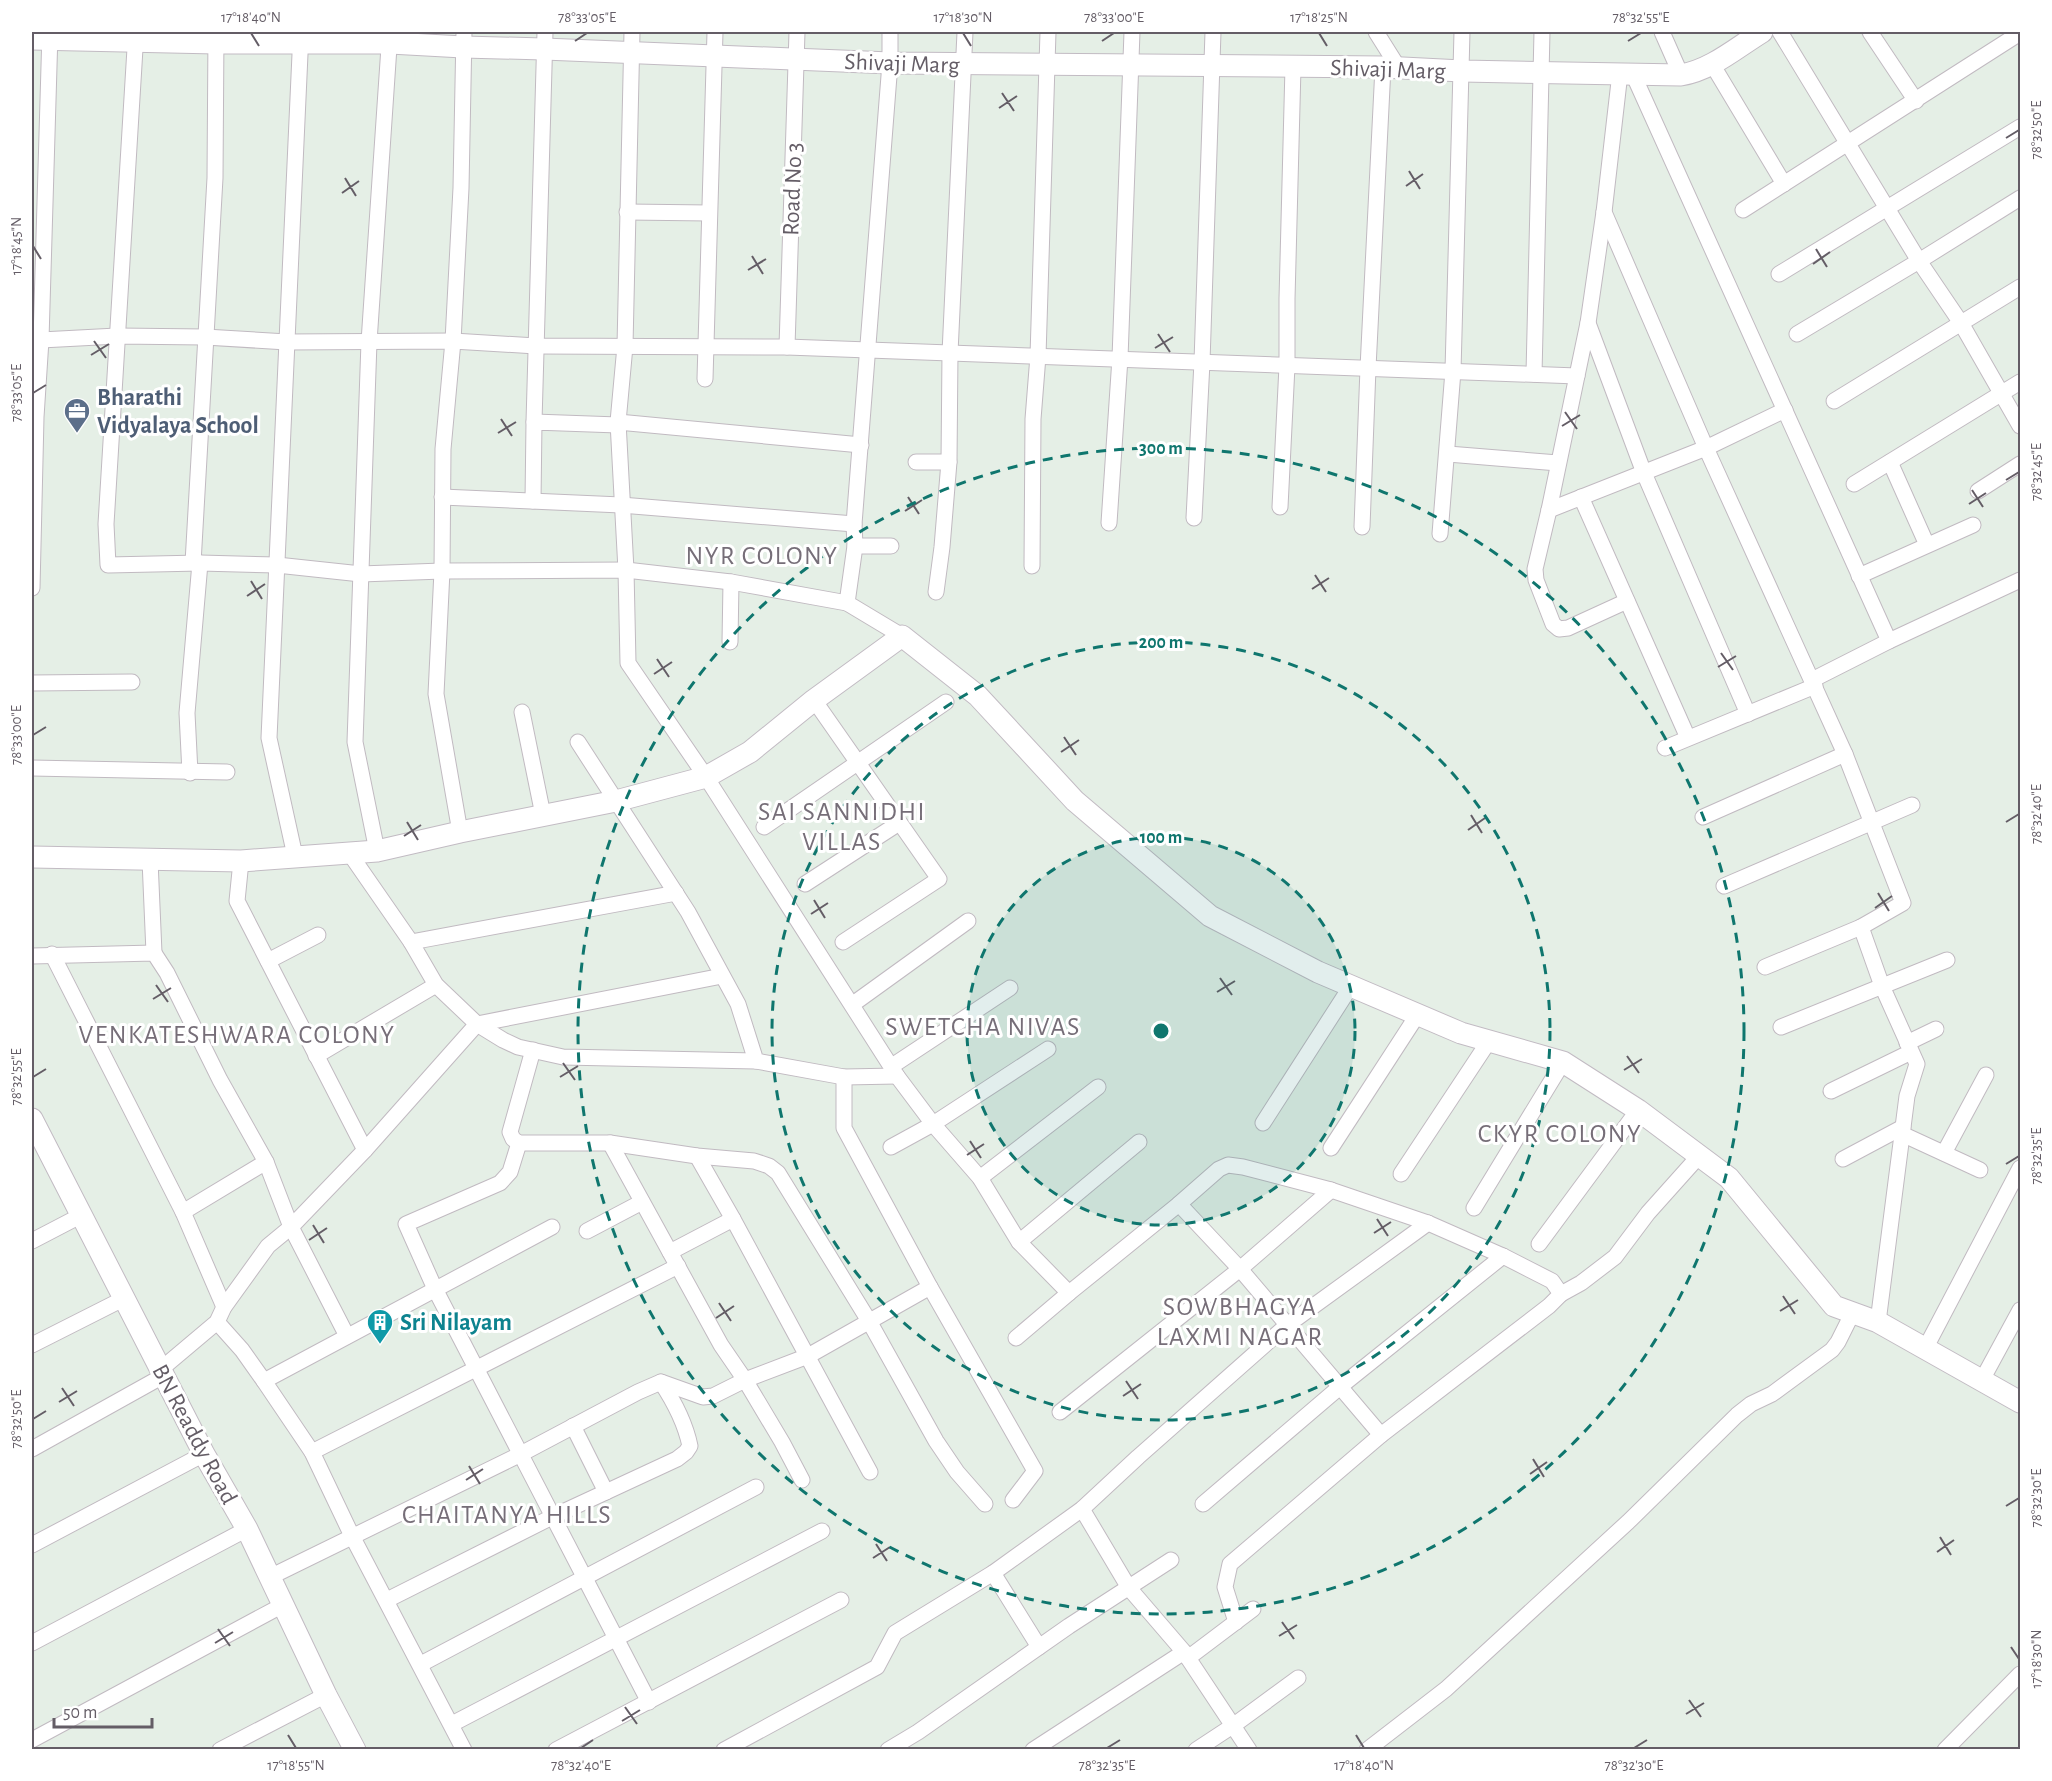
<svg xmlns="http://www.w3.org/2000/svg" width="2052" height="1781" font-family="'Alegreya Sans',sans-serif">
	<rect width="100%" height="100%" fill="#e5efe6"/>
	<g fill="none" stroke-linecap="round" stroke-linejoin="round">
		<g stroke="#c1bac1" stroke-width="17">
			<g id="street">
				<path d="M136,32L106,524L108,565L200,563"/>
				<path d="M632,32L625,346L618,422L626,570L628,663L706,777L897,1076L933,1124L980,1178L1019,1242L1069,1293L1179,1204L1240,1269L1381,1435"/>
				<path d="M890,32V63L854,524L855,546L847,603L902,636"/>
				<path d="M1376,32L1398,67"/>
				<path d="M1662,32L1681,75"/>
				<path d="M1780,32L1919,261L1961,323L2020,426"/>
				<path d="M1870,32L1916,101"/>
				<path d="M1712,64L1784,184"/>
				<path d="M1620,73L1604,212L1588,323L1549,510L1535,569L1536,580L1553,624L1559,629L1568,628L1627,601"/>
				<path d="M1633,74L1889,641"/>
				<path d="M1743,210L2020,33"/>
				<path d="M627,212L709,213"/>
				<path d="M1604,212L1706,448L1845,754L1903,903L1861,927L1882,986L1917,1064L1907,1096L1878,1322"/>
				<path d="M1779,274L2020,127"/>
				<path d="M1588,323L1644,473L1748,714"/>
				<path d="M1797,334L1919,261L2020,198"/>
				<path d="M32,338L41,340L117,336L205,337L287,342L453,341L536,346L787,347L1577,376"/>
				<path d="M787,347L797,32"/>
				<path d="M1534,374L1542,32"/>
				<path d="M705,379L715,32"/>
				<path d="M1834,401L2020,287"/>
				<path d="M534,422L545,32"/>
				<path d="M618,422L861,445"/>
				<path d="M1448,454L1558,463"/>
				<path d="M916,462H949"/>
				<path d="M1890,462L1927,545"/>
				<path d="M1854,484L2020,382"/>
				<path d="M1978,491L2020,464"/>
				<path d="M442,497L621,505L854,524"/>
				<path d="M1581,497L1688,738"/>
				<path d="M533,501L534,422L618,425"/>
				<path d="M1280,507L1287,366V299L1293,67"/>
				<path d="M1549,510L1706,448L1785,410"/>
				<path d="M1194,518L1202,362L1213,32"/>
				<path d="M1109,523L1120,358L1132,32"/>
				<path d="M1362,527L1368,368L1383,67"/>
				<path d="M1440,534L1453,371L1462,32"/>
				<path d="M855,546H891"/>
				<path d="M193,563L215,178L216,32"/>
				<path d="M1032,566L1033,419L1038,356L1048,32"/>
				<path d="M1859,576L1973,525"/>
				<path d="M32,588L36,417L41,340L50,32"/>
				<path d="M936,592L942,547L949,462L950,353L965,32"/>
				<path d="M730,642L731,582"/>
				<path d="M1812,680L1889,641L2020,580"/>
				<path d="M32,683L132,682"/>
				<path d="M814,700L939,879L843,942"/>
				<path d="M522,712L543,815"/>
				<path d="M578,742L688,912L738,1004L756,1061L844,1077L897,1076"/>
				<path d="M1665,748L1815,686"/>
				<path d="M32,768L227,772"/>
				<path d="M190,773L187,713L200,563L277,565L361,574L442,571L626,570L731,582L847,603"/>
				<path d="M1703,817L1845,754"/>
				<path d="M764,827L946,702"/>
				<path d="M460,832L436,694L442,571L443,449L453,341L461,188L464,32"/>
				<path d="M377,851L355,742L369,342L390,32"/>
				<path d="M350,854L411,942L436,985L477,1024L503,1040L518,1047L563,1057L756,1061"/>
				<path d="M295,856L269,738L301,32"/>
				<path d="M150,860L154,953"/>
				<path d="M241,861L237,901L365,1150"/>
				<path d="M805,884L899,823"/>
				<path d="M1724,886L1912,805"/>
				<path d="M411,942L676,893"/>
				<path d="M52,954L183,1212L224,1307"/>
				<path d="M32,956L154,953L167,973L220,1080L266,1162L291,1227L268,1246L224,1307L217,1322L160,1370"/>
				<path d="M268,961L318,935"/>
				<path d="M1765,967L1861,927"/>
				<path d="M853,1004L968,921"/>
				<path d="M1781,1027L1947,960"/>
				<path d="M1907,1043L1936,1029"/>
				<path d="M533,1050L510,1132L513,1139L519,1143H610L697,1156L754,1161L769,1166L778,1173L869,1321L936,1441L957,1472L985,1504"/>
				<path d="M316,1056L436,985"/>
				<path d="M892,1066L1010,988"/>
				<path d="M844,1077V1128L930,1287"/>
				<path d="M1831,1091L1911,1052"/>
				<path d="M1263,1123L1351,986"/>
				<path d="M1902,1134L1980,1170"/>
				<path d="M519,1143L510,1172L500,1183L406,1224L435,1289L649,1702"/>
				<path d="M610,1143L721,1345L745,1380L808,1356L930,1287L1035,1471L1013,1500"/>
				<path d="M891,1147L933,1124L1048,1049"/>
				<path d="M1331,1148L1418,1014"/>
				<path d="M1944,1153L1986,1075"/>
				<path d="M697,1156L733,1219L870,1472"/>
				<path d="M1843,1159L1903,1127"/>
				<path d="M1401,1174L1489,1041"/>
				<path d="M980,1178L1098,1087"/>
				<path d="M1179,1204L1219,1169L1228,1165L1243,1167L1331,1190L1428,1223L1503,1256L1552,1281L1561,1294L1549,1306L1381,1435L1230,1564L1225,1587L1236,1622"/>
				<path d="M1474,1208L1563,1062"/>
				<path d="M183,1212L266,1162"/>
				<path d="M587,1231L642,1202"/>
				<path d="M32,1241L80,1216"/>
				<path d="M1019,1242L1139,1142"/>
				<path d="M1539,1244L1638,1110"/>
				<path d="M670,1252L733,1219"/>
				<path d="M1561,1294L1581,1283L1615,1257L1648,1213L1699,1156"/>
				<path d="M217,1322L242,1350L264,1381"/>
				<path d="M347,1336L291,1227L365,1150L477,1024L722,976"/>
				<path d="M1016,1338L1069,1293"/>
				<path d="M32,1345L123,1299"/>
				<path d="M1925,1349L2020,1168"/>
				<path d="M1982,1380L2020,1310"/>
				<path d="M1060,1412L1240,1269L1331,1190"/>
				<path d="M573,1426L606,1492"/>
				<path d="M32,1449L163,1376"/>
				<path d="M312,1452L678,1266"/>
				<path d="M1203,1504L1341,1386L1503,1256"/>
				<path d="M1082,1509L1129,1588L1184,1652L1249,1750"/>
				<path d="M32,1545L204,1454"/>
				<path d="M993,1573L1039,1647"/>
				<path d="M270,1577L519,1455L638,1392L661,1382L703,1397L713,1396L745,1380L782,1442L802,1480"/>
				<path d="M387,1600L552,1517L677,1459L686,1452L690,1446C685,1422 675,1403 661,1382"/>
				<path d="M32,1643L247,1529"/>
				<path d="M1188,1658L1253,1609"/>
				<path d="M421,1664L756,1487"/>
				<path d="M452,1724L822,1531"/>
				<path d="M32,1740L283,1605"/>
				<path d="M220,1750L326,1695"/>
				<path d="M464,1750L352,1536L312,1452L264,1381L552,1227"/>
				<path d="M556,1750L841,1600"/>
				<path d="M724,1750L877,1667L895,1633L993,1573L1082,1509L1138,1457L1286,1326L1428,1223"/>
				<path d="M888,1750L918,1732L1069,1626L1171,1560"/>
				<path d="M1033,1750L1184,1652"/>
				<path d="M1196,1750L1234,1725L1298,1678"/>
				<path d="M1367,1750L1446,1689L1628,1522L1737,1415L1751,1404L1772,1394L1832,1350L1838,1342L1852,1314"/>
				<path d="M1945,1750L2020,1674"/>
			</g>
		</g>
		<g stroke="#c2bbc3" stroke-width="23">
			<g id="secondary">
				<path d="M32,39L216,43H390L463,47L544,49L890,63L1383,67L1462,71L1681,75C1711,70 1736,48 1762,32"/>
				<path d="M32,857L241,861L377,851L460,832L616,801L706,777L750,752L814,700L902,636L978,696L1075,801L1210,916L1318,972L1461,1033L1563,1062L1638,1110L1729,1178L1834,1306L1878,1322L2020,1402"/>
				<path d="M32,1119L204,1454L247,1529L326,1695L355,1750"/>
			</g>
		</g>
		<use href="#street" stroke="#fff" stroke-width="15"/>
		<use href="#secondary" stroke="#fff" stroke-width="21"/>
	</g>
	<path fill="none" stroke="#645d66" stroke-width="2" d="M251,33L259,46M963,33L971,46M1319,33L1327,46M575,41L587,33M1102,41L1114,33M1628,41L1641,33M1002,93L1014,111M999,108L1017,96M2006,138L2019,130M1409,171L1420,189M345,178L356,196M1406,186L1423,174M342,193L359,181M33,246L41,259M1816,249L1827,267M752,256L763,274M1813,264L1830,252M748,270L766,259M1158,334L1170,352M94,341L106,358M1155,348L1173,337M91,355L109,344M33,393L46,385M1565,412L1577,429M501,419L512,436M1562,426L1580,415M498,433L516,422M2006,480L2019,472M1972,490L1983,507M908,497L919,514M1969,504L1986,493M905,511L922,500M1315,575L1326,592M251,581L262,599M1312,589L1329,578M247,596L265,584M1721,653L1733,670M657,659L669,677M1718,667L1736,656M654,674L672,662M33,735L46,727M1064,737L1076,755M1061,752L1079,740M1471,815L1482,833M407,822L418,840M2006,822L2019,814M1468,830L1485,818M404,836L421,825M1878,893L1889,911M814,900L825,918M1875,908L1892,896M811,914L828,903M1220,978L1232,995M156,985L168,1002M1217,992L1235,981M153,999L171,988M1627,1056L1639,1073M563,1063L575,1080M1624,1070L1642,1059M33,1077L46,1069M560,1077L578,1066M970,1141L981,1158M967,1155L984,1144M2006,1164L2019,1156M1377,1219L1388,1236M313,1225L324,1243M1374,1233L1391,1222M309,1240L327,1228M1783,1296L1795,1314M719,1303L731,1321M1780,1311L1798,1300M716,1318L734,1306M1126,1381L1138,1399M62,1388L74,1406M1123,1396L1141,1384M59,1402L77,1391M33,1419L46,1411M1533,1459L1544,1477M469,1466L480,1484M1530,1474L1547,1462M466,1480L483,1469M2006,1506L2019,1498M1940,1537L1951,1555M876,1544L887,1561M1937,1552L1954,1540M873,1558L890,1547M1282,1622L1294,1639M218,1629L230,1646M1279,1636L1297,1625M215,1643L233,1632M2011,1647L2019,1659M1689,1700L1701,1717M625,1707L637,1724M1686,1714L1704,1703M622,1721L640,1710M288,1735L296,1748M1356,1735L1364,1748M581,1748L593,1740M1107,1748L1120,1740M1634,1748L1647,1740"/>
	<circle cx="1161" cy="1031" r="194" fill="#0f766e" fill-opacity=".12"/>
	<g fill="none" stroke="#0f766e" stroke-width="3" stroke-dasharray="10 8">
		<circle cx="1161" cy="1031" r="194"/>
		<circle cx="1161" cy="1031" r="389"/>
		<circle cx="1161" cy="1031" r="583"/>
	</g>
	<defs>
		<g id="office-pin" transform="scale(1.35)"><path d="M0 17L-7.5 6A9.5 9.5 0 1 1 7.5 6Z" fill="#5c6f8a" stroke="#fff"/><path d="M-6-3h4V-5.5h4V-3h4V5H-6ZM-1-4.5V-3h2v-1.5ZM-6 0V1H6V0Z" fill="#fff"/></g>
		<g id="building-pin" transform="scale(1.35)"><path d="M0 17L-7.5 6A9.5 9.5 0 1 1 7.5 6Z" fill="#0f9aa8" stroke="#fff"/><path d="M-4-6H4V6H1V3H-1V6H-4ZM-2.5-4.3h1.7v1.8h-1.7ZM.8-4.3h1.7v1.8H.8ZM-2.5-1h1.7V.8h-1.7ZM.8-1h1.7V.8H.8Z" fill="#fff"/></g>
	</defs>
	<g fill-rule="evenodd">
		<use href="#office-pin" x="77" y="411"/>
		<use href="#building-pin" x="380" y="1322"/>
	</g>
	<g text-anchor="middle" stroke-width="6" stroke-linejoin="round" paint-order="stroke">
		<g font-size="24" fill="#645d66" stroke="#fff">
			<text transform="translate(902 63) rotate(2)" y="8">Shivaji Marg</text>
			<text transform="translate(1388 69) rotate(2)" y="8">Shivaji Marg</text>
			<text transform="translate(792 189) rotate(-88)" y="8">Road No 3</text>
			<text transform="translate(195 1434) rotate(62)" y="8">BN Readdy Road</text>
		</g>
		<g font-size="24" font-weight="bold" fill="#4e5e75" stroke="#fff" text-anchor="start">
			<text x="97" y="405">Bharathi<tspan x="97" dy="28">Vidyalaya School</tspan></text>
		</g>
		<g font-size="24" font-weight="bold" fill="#0d838f" stroke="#fff" text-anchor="start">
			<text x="400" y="1330">Sri Nilayam</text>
		</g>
		<g font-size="26" letter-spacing="1.5" fill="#766e78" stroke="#fff">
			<text x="762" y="564">NYR COLONY</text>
			<text x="842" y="820">SAI SANNIDHI<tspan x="842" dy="30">VILLAS</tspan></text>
			<text x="983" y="1035">SWETCHA NIVAS</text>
			<text x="237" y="1043">VENKATESHWARA COLONY</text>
			<text x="1560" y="1142">CKYR COLONY</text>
			<text x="1240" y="1315">SOWBHAGYA<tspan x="1240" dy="30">LAXMI NAGAR</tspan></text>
			<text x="507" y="1523">CHAITANYA HILLS</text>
		</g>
	</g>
	<circle cx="1161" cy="1031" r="9" fill="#0f766e" stroke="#fff" stroke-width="3"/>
	<g font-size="18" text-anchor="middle" font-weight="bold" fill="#0f766e" stroke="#fff" stroke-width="6" stroke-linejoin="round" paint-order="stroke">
		<text x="1161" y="454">300 m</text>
		<text x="1161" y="648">200 m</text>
		<text x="1161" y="843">100 m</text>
	</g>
	<rect width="2052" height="1781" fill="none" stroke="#ffffff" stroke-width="66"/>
	<path d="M54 1718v9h98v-9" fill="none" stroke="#645d66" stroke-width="3"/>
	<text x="63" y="1718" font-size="18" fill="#645d66" stroke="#ffffff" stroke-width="4.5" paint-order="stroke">50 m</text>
	<rect x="33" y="33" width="1986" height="1715" fill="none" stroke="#645d66" stroke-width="2"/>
	<g font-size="15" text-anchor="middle" fill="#645d66">
		<text x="251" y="22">17°18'40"N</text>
		<text x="587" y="22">78°33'05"E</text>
		<text x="963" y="22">17°18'30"N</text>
		<text x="1114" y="22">78°33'00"E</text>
		<text x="1319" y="22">17°18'25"N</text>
		<text x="1641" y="22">78°32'55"E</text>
		<text transform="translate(2036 130) rotate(-90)" y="5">78°32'50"E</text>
		<text transform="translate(16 246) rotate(-90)" y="5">17°18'45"N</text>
		<text transform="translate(16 393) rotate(-90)" y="5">78°33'05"E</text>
		<text transform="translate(2036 472) rotate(-90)" y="5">78°32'45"E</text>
		<text transform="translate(16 735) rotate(-90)" y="5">78°33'00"E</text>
		<text transform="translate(2036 814) rotate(-90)" y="5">78°32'40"E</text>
		<text transform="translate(16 1077) rotate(-90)" y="5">78°32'55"E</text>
		<text transform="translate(2036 1156) rotate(-90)" y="5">78°32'35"E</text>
		<text transform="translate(16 1419) rotate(-90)" y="5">78°32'50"E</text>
		<text transform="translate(2036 1498) rotate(-90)" y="5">78°32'30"E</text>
		<text transform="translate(2036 1659) rotate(-90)" y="5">17°18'30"N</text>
		<text x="296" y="1770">17°18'55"N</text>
		<text x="581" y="1770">78°32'40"E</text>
		<text x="1107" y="1770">78°32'35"E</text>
		<text x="1364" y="1770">17°18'40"N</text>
		<text x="1634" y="1770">78°32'30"E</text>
	</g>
</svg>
